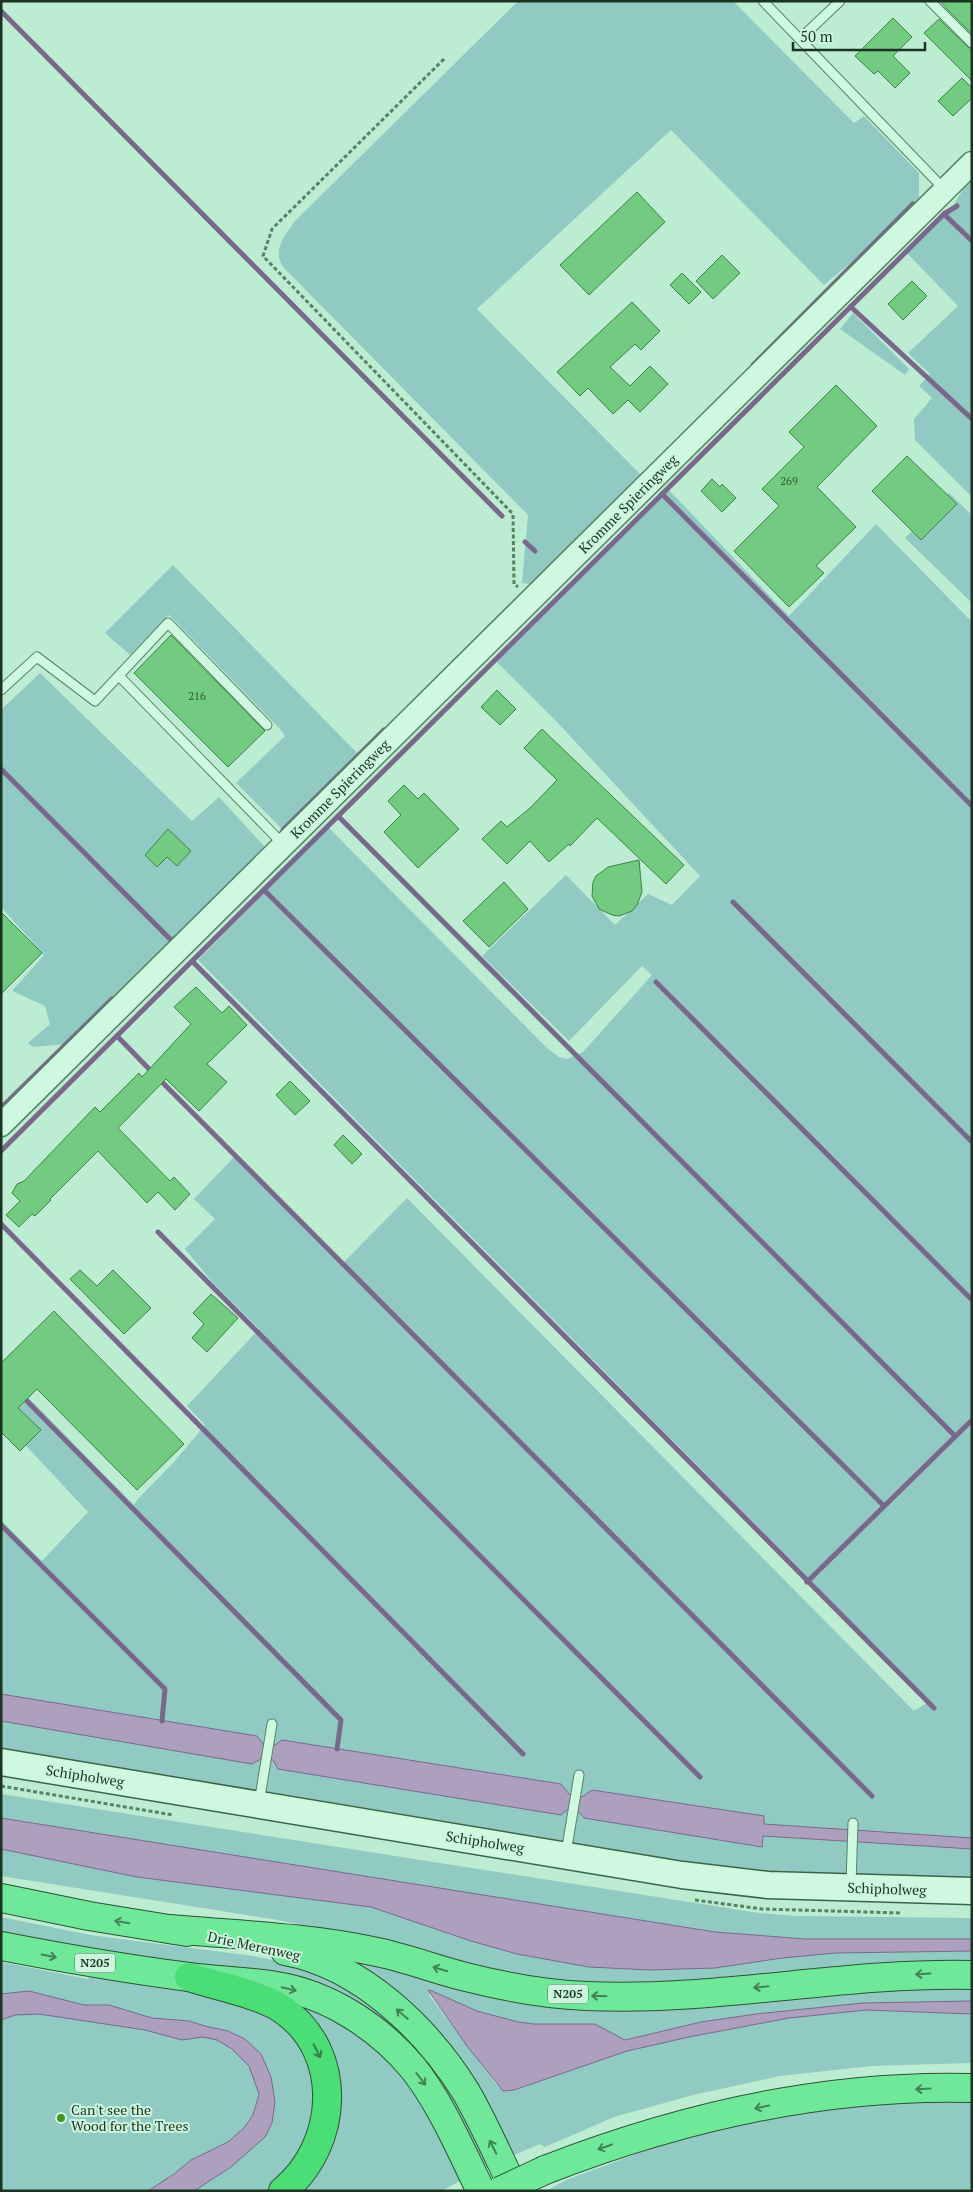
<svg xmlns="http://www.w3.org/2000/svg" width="973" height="2192" font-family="'PT Serif',serif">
	<rect width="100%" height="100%" fill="#bcedd2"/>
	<g fill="#91cac2">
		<path d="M518,1H733L854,123L864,116L919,173V205L824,285L671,130L477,309L642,476L530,584L522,583L528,515L286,270C270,253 284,236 296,220Z"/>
		<path d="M972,174V497L915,440L914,419L932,398L919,386L930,374L908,353L958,306L907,253L950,211Z"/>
		<path d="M853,313L909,369L905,375L840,329Z"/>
		<path d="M669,490L789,616L876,524L972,622V1838L764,1824V1816L593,1790L582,1797L569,1794L561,1784L282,1740L275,1745L263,1744L257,1736L1,1694V1520L42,1561L88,1512L1,1419V1370L134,1505L137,1500L174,1462L205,1425L187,1406L259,1329L214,1284L185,1249L215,1219L194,1199L237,1154L344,1262L407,1198L914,1711L930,1701L198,960L329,828L547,1048L559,1057L567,1059L583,1052L652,975L642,966L569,1041L482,956L566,875L615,925L648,894L672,905L700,876L557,722L496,661Z"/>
		<path d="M949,493L972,515V603L905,538Z"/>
		<path d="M173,565L359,755L283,830L236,783L285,736L280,729L169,615L130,655L105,633Z"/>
		<path d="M40,673L192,821L219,797L266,848L66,1044L33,1047L28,1043L50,1024L45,1006L12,991L44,955L1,907V710Z"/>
		<path d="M1,1721L252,1764L261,1759L273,1760L278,1769L560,1815L566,1810L580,1813L584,1818L761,1847L763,1836L972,1849V1878L781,1874L728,1869L289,1795L1,1750Z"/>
		<path d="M1,1794L759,1913L797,1916L972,1918V1939H805L715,1932L1,1818Z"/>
		<path d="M1,1849L137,1877L371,1907L517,1954L589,1967L649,1970L715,1968L782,1958L836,1953L972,1951V1964L895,1963L639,1985L582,1982L522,1975L332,1931L272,1919L1,1876Z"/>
		<path d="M1,1917L90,1935L253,1956L287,1963L324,1976L362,1995L391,2017L436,2067L492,2166L479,2172L365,2015L1,1933Z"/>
		<path d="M336,1956L456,1981L881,1987L972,1985V2001L701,2022L625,2040L595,2024H533L518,2022L477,2011L432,1991L429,1995L495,2083L503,2091L514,2090L627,2051L689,2037L789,2018L866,2010L972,2014V2063L872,2066L780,2076L693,2095L614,2117L545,2147L540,2144L514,2155L458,2057L420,2012L382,1983Z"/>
		<path d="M1,1962L88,1979L91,1974L197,1990L273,2015L300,2042L316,2085L312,2131L281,2180L268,2191H1Z"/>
		<path d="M287,1995L346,2022L398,2064L466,2178L441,2191H296L336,2128Z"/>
		<path d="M889,2101L972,2102V2191H546L566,2180L658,2146L768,2116Z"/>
	</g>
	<g fill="#ada0be" stroke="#79688b">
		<path d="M1,1694L257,1736L263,1744L275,1745L282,1740L561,1784L569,1794L582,1797L592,1790L764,1816V1824L972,1838V1849L763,1836L762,1847L584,1818L580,1813L567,1810L561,1815L278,1769L273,1760L261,1759L252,1764L1,1721Z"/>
		<path d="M1,1818L715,1932L805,1939H972V1951L836,1953L782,1958L715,1968L649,1970L589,1967L517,1954L471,1941L371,1907L137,1877L1,1849Z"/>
		<path d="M428,1990L432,1991L477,2011L518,2022L533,2024H595L625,2040L701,2022L756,2014L863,2003L972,2001V2014L866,2010L789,2018L689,2037L627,2051L514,2090L503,2091L467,2046Z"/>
		<path d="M29,1991L84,2005H109L152,2018L189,2021L205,2026L228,2031L245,2039L261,2054L271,2077L275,2102L272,2123L265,2137L231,2167L194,2191H148L174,2174L191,2160L228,2142L244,2128L253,2115L259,2094L249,2066L232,2049L217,2040L203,2037L182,2040L145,2030L39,2014L15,2015L1,2020V1994Z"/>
	</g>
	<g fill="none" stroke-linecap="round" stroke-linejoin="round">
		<g stroke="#79688b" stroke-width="5">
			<path d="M1,11L502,516"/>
			<path d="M944,214L972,241"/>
			<path d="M851,307L972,419"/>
			<path d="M753,365L913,204"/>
			<path d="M662,494L972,806"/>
			<path d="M525,542L535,551"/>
			<path d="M1,769L172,941L175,938"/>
			<path d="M338,816L955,1436"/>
			<path d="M283,830L384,730"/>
			<path d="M264,890L884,1506"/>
			<path d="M733,902L972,1142"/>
			<path d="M193,962L934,1708"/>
			<path d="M656,982L972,1300"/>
			<path d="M117,1036L153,1073"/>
			<path d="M159,1079L872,1796"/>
			<path d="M2,1107L112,999"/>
			<path d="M1,1151L944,214L957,206"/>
			<path d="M1,1224L523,1754"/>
			<path d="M158,1232L700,1777"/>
			<path d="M21,1395L341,1720L337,1749"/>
			<path d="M1,1525L165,1689L162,1721"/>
			<path d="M807,1582L972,1420"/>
		</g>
	</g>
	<g fill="#72cb80" stroke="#3c8346">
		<path d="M940,1H972V34L948,10Z"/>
		<path d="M893,18L912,37L893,56L910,73L895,88L878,71L874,74L855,56Z"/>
		<path d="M939,19L968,47L972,49V81L924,33Z"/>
		<path d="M962,78L972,88V98L953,116L938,101Z"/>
		<path d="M637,192L665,222L589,295L560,265Z"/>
		<path d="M722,255L740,273L713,299L696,281Z"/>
		<path d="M682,273L701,292L689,304L670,285Z"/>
		<path d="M912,281L927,296L903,320L888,304Z"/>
		<path d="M632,302L660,331L641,350L635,344L610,367L630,386L650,366L668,384L640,412L628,400L613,414L588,388L580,396L557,372Z"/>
		<path d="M836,385L877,426L817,487L856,527L816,566L824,573L789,607L734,551L779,506L762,489L804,447L789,432Z"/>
		<path d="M907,456L957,504L921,540L872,491Z"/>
		<path d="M712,479L720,487L722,484L736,498L722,512L701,491Z"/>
		<path d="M171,635L265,731L228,767L134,673Z"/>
		<path d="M497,690L516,709L500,725L481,707Z"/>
		<path d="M542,729L684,865L666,884L597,818L570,846L569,844L549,862L530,841L507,864L482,839L501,821L507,827L530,808L557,780L524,748Z"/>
		<path d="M404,785L418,799L424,793L459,829L418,868L384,832L401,815L388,801Z"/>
		<path d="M168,829L191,851L177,866L167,857L157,867L145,855Z"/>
		<path d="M639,860L642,892L637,905L632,911L619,916L612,915L599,909L592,896L593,882L596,876L608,867Z"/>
		<path d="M504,882L528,909L489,947L463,921Z"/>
		<path d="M1,912L42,953L1,994Z"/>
		<path d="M196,987L222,1013L229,1006L247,1025L207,1064L227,1082L199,1111L166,1079L118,1128L170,1181L174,1177L190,1194L175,1210L158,1192L147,1203L98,1151L50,1199L51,1200L35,1216L32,1214L19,1227L6,1215L20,1201L12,1193L17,1184L24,1181L95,1107L100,1112L139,1073L142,1077L191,1024L174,1007Z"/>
		<path d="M290,1081L310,1101L295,1115L276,1095Z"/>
		<path d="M343,1135L362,1154L352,1164L334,1145Z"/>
		<path d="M80,1270L97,1286L113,1270L151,1308L124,1334L70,1279Z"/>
		<path d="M211,1294L238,1318L207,1352L192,1338L204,1324L193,1313Z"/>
		<path d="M54,1311L184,1444L137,1490L37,1389L18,1408L41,1430L20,1451L1,1432V1363Z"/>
	</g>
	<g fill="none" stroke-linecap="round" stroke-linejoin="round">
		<g stroke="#568463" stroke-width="11">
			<g id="service">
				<path d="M763,1L945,190"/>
				<path d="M930,1L972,43"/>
				<path d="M800,39L840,1"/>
				<path d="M119,676L283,844"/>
				<path d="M1,690L37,657L95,701L168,623L267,725"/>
				<path d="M259,1803L272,1724"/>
				<path d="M566,1853L579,1775"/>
				<path d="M851,1885L853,1823"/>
			</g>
		</g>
		<g stroke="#568463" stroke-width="25">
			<path id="tertiary" d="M1,1125L972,163"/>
		</g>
		<g stroke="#3a6644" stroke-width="29">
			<path id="secondary" d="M1,1762L682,1875L768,1885L972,1891"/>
		</g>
		<g stroke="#2b5233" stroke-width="30">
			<g id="trunk">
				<path d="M1,1898L89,1916L187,1932"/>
				<path d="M170,1929C237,1935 306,1937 372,1951C404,1957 434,1969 466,1977C505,1987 546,1994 586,1996C715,2002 842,1972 972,1975"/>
				<path d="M1,1946C63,1958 126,1969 189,1977C217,1981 247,1981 276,1986C328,1994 379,2027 413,2068C441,2103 461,2151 481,2191"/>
				<path d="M285,1951C361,1965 427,2029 466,2092C484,2123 499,2158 515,2191"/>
				<path d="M545,2170C681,2117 826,2084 972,2088"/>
			</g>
		</g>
		<g stroke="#2b5233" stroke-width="30">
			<path id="motorway" d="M189,1977C216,1986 259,1994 282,2009C345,2052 339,2145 283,2191"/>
		</g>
		<g stroke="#568463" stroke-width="3" stroke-dasharray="4 2.5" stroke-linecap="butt">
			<path d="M444,59L272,229L263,256L513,514L514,584L518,587"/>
			<path d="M1,1786L173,1815"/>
			<path d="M695,1900L762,1909L901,1913"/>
		</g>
		<use href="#service" stroke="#cff8e1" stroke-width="9"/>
		<use href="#tertiary" stroke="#cff8e1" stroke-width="22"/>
		<use href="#secondary" stroke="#cff8e1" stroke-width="26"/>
		<use href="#trunk" stroke="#6fe899" stroke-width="28"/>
		<use href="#motorway" stroke="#4bde77" stroke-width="28"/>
		<g stroke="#2b5233" stroke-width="30" stroke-linecap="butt">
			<path id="trunk-bridge" d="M500,2191L545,2170"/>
		</g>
		<use href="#trunk-bridge" stroke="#6fe899" stroke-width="28"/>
	</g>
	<defs><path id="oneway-shaft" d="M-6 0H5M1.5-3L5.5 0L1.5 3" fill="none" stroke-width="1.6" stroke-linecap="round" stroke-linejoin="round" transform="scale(1.25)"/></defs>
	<g stroke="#418456">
		<use href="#oneway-shaft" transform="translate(122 1922) rotate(-171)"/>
		<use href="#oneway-shaft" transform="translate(49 1956) rotate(11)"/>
		<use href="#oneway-shaft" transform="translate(440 1969) rotate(-163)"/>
		<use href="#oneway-shaft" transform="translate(923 1974) rotate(177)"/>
		<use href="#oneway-shaft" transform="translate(761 1987) rotate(174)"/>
		<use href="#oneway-shaft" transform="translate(289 1989) rotate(14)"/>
		<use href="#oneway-shaft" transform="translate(599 1996) rotate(-178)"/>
		<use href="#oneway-shaft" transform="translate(402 2014) rotate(-140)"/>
		<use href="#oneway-shaft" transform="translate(421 2079) rotate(52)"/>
		<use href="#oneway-shaft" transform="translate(923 2089) rotate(177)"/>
		<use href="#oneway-shaft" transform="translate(762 2107) rotate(169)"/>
		<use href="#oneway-shaft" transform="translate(493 2147) rotate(-116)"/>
		<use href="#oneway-shaft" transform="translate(605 2147) rotate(161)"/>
	</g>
	<use stroke="#318047" href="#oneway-shaft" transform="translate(317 2051) rotate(63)"/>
	<circle fill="#449327" stroke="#ccf5de" stroke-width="2" cx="61" cy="2118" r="5"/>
	<g text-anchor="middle" stroke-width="4" stroke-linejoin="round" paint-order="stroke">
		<g font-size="11" fill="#315938">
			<text x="789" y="485">269</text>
			<text x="197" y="700">216</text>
		</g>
		<g fill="#ccf5de" stroke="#506d59" stroke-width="1">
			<rect x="75" y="1953.5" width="40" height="19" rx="4"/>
			<rect x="548" y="1984.5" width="40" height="19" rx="4"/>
		</g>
		<g font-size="12" font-weight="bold" fill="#1b3320">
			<text x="95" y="1967">N205</text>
			<text x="568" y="1998">N205</text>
		</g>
		<g font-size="14" fill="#1b3320" stroke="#ccf5de">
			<text transform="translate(628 504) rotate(-45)" y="5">Kromme Spieringweg</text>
			<text transform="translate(340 789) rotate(-45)" y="5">Kromme Spieringweg</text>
			<text transform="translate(85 1776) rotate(9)" y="5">Schipholweg</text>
			<text transform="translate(485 1842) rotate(9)" y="5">Schipholweg</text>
			<text transform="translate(887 1889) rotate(2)" y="5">Schipholweg</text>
			<text transform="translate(254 1946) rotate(12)" y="5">Drie Merenweg</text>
		</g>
		<g font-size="14" fill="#1b3320" stroke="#ccf5de" text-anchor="start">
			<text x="71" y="2115">Can't see the<tspan x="71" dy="16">Wood for the Trees</tspan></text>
		</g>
	</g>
	<rect width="973" height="2192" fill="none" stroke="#1b3320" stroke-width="5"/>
	<path d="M793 42v8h132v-8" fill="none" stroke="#1b3320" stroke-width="2.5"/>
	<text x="800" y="42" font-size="15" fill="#1b3320" stroke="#ccf5de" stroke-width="4" paint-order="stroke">50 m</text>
</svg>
